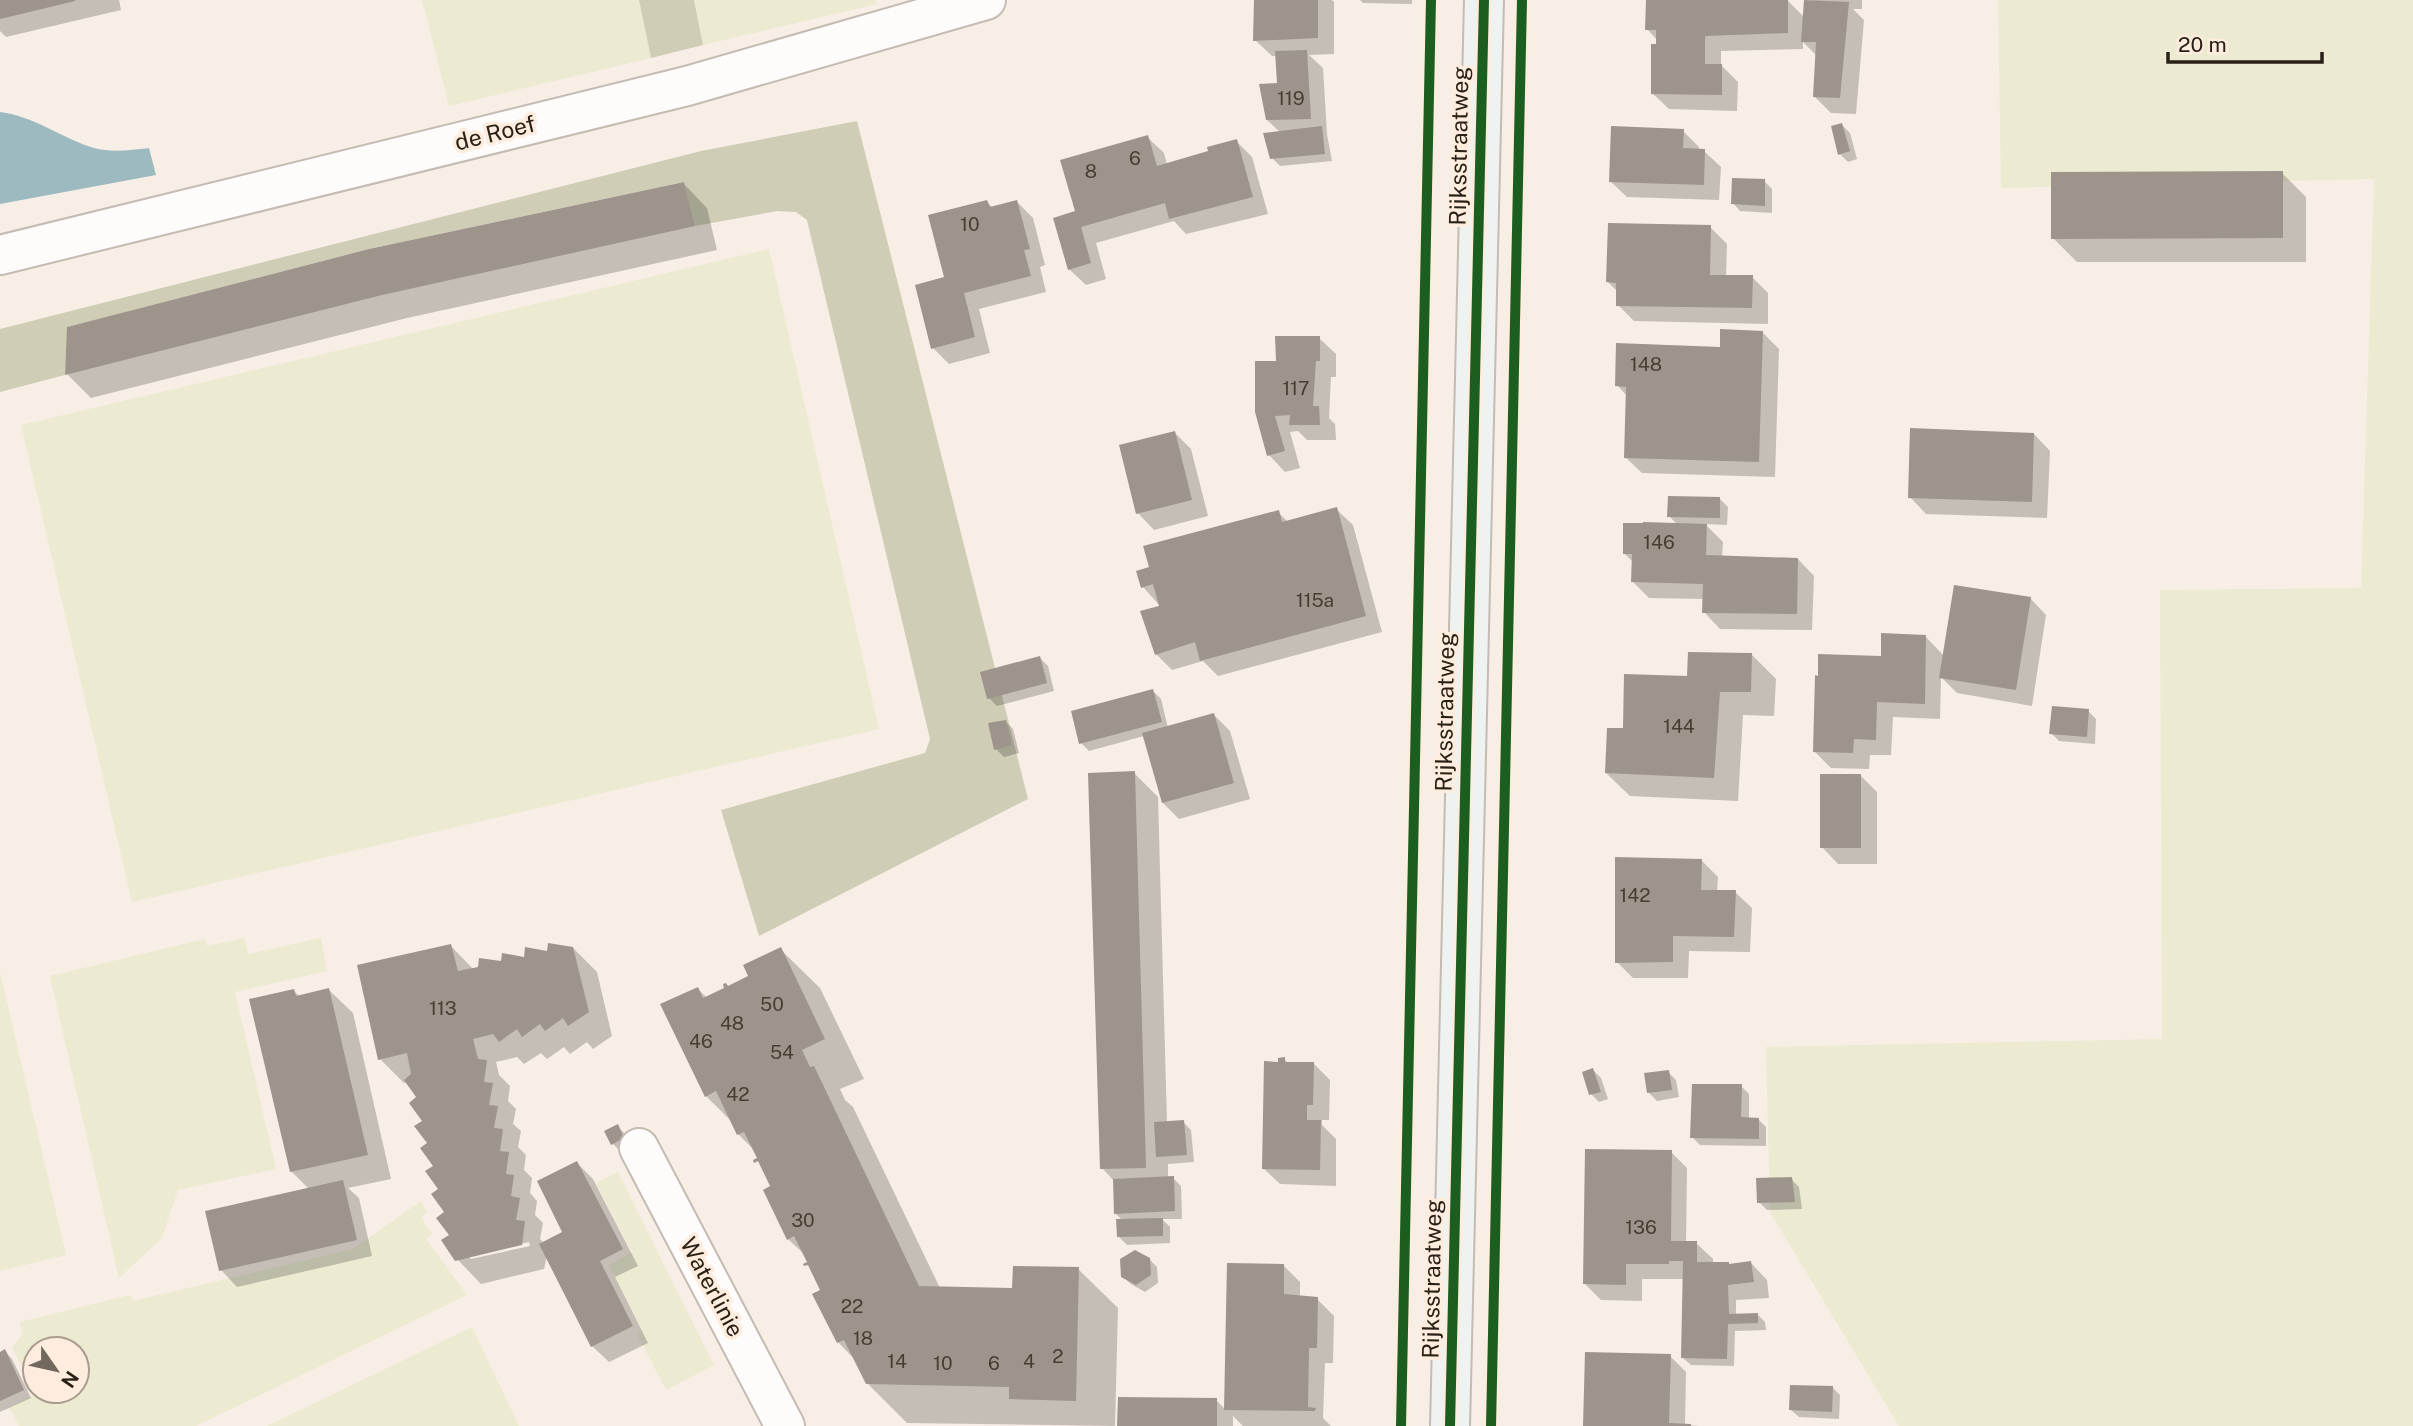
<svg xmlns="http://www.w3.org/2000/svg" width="2413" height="1426" font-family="'Public Sans',sans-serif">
	<rect width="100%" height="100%" fill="#f7eee5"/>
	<g fill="#ecead1" fill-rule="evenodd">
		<path d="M422,0H639L651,58L449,106Z"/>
		<path d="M694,0H876L877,4L703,45Z"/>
		<path d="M1998,0H2413V1426H1899L1770,1212L1766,1047L2162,1039L2160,590L2361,588L2374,179L2001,188Z"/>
		<path d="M769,249L879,729L132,902L21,425Z"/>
		<path d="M244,938L248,954L321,938L327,971L235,992L276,1169L178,1190L162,1238L119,1278L50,976L205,939L207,946Z"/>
		<path d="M0,972L66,1255L0,1271Z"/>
		<path d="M618,1172L714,1365L666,1390L637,1334L642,1330L609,1265L632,1252L596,1183Z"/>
		<path d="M421,1201L427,1211L421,1218L432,1234L426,1239L467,1295L196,1426H19L9,1407L35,1394L12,1347L22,1335L20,1322L130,1295L133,1301L353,1249ZM35,1349H77V1391H35Z"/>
		<path d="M472,1327L519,1426H267Z"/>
	</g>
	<g fill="#cfcdb5">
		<path d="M639,0H694L703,45L651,58Z"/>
		<path d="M857,121L1028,799L759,936L721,810L925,753L930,739L807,220L796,212L777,211L695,226L684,182L369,249L68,327L65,375L0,392V329L701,151Z"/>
	</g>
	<path fill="#9dbac0" d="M0,112C34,116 61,138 94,148C112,153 131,150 149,148L156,175L0,204Z"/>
	<g fill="#0003" fill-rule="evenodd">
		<path d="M0,0H119L121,10L6,37L0,31Z"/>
		<path d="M1255,0H1332L1334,2V54L1309,55L1323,68L1327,134L1332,161L1280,166L1272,158L1281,133L1267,120L1279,85L1277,56H1272L1255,40Z"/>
		<path d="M1360,0H1412V4L1363,3Z"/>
		<path d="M1647,0L1788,1L1805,18L1814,2L1812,0H1862V9H1853L1864,20L1856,114L1831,113L1815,97L1817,56L1803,42V49L1721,51V65L1738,82L1737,111L1669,109L1652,93L1658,41L1647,29Z"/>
		<path d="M1842,125L1850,133L1857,159L1848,162L1840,154Z"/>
		<path d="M1683,131L1699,147V151H1704L1721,167L1719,200L1627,197L1610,181Z"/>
		<path d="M1147,137L1164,153L1167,165L1210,152L1236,141L1252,157L1268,214L1186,234L1174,221L1096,243L1106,279L1086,285L1069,269L1077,212Z"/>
		<path d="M2282,173L2306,197V262H2077L2053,238Z"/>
		<path d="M1764,181L1772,189V213L1740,211L1733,203Z"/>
		<path d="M684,184L707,208L717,250L407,318L91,398L67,374Z"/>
		<path d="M987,202L993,208L1017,202L1033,218L1045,265L1040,267L1046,292L979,309L990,353L949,364L933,348L946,278Z"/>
		<path d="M1710,227L1727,244L1726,277H1752L1768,293V324L1634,321L1618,305V292L1608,282Z"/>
		<path d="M1762,332L1779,349L1775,477L1642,473L1625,457L1627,396L1617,385Z"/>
		<path d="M1319,338L1336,354V377H1331L1329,418L1335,424L1336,440H1307L1298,431L1290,432L1300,468L1285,472L1269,455L1277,363Z"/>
		<path d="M1174,432L1191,449L1208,516L1154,530L1138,513Z"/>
		<path d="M2034,434L2050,451L2047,518L1926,514L1910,497Z"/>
		<path d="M1720,499L1728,507L1727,525L1705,524L1723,542L1722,557L1798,559L1814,576L1812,630L1720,629L1704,612V599L1649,598L1632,581L1633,562L1624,553L1678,525L1669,516Z"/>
		<path d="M1336,509L1353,525L1382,632L1218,676L1203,661L1172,670L1156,654L1161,607L1143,587L1278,512L1288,522Z"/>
		<path d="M2030,598L2046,615L2032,706L1957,693L1941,677L1940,719L1893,717L1891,755H1870L1869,769L1831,768L1814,751L1882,658L1926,637L1944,656Z"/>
		<path d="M1752,655L1776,679L1774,716L1743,715L1738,801L1630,796L1606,773L1688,678Z"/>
		<path d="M1040,658L1048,666L1054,691L997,706L989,698Z"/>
		<path d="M1153,691L1161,699L1168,728L1214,715L1230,731L1250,799L1179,819L1163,803L1144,736L1089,751L1081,743Z"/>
		<path d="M2088,711L2096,719L2095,744L2059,741L2051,733Z"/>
		<path d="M1005,721L1013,729L1019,753L1004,757L996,749Z"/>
		<path d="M1134,773L1158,797L1167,1123L1183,1122L1191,1130L1194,1162L1168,1164V1178H1173L1181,1186L1182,1219H1162L1170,1227V1243L1127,1245L1119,1237L1123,1221L1115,1213L1114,1181L1102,1168Z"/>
		<path d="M1860,775L1877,792V864H1838L1822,847Z"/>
		<path d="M1702,861L1718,877L1717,892H1735L1752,908L1750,952L1689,951L1688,978H1633L1617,962Z"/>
		<path d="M451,946L474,970L573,948L597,972L612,1036L593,1049L587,1042L570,1054L564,1047L547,1059L541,1053L524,1064L517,1057L496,1062L499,1075L510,1086L508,1101L516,1109L513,1124L521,1131L518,1147L526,1155L524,1170L532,1178L530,1193L537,1201L535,1215L543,1223L540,1239L544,1243L565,1233L577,1163L593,1179L638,1266L615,1277L648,1343L609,1362L592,1346L547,1255L544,1269L481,1284L457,1259L419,1097L408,1082L404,1083L380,1059ZM529,1242L530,1246L471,1259L468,1256Z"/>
		<path d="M780,949L820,988L864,1079L840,1089L845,1100L853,1107L940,1288L1014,1290L1078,1269L1118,1308L1115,1426L907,1423L867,1383L856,1361L838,1342L822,1291L805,1255L788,1239L773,1187L756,1152L738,1134L733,1123L706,1096L698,989L707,998L728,988L751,977Z"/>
		<path d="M329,990L353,1013L391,1179L348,1188L359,1198L372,1256L237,1287L221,1270L309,1189L291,1171L294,991L300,997Z"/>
		<path d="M1284,1059L1289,1064L1313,1063L1330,1080L1329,1120H1322V1125L1336,1139V1186L1280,1184L1263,1168L1280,1064Z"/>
		<path d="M1593,1070L1601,1078L1608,1099L1599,1102L1591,1094Z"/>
		<path d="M1668,1072L1676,1080L1679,1097L1657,1101L1649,1093Z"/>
		<path d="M1741,1086L1749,1094V1119H1758L1766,1127V1146L1700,1145L1692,1137Z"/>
		<path d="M617,1126L625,1134L631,1146L621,1152L613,1144L607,1132Z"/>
		<path d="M1671,1152L1687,1168L1686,1243H1696L1713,1259V1264L1730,1265L1751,1263L1767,1280L1769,1298L1736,1300V1315L1757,1314L1765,1322L1766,1330L1735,1331L1734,1366L1691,1365L1683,1358L1684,1279H1642V1301L1601,1300L1584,1283Z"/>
		<path d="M1791,1179L1799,1187L1802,1209L1767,1210L1759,1202Z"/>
		<path d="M1149,1259L1157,1267L1158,1283L1145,1292L1131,1284L1122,1276Z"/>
		<path d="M1283,1265L1300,1282V1298L1317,1299L1334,1316L1333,1363H1325L1323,1418L1331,1426H1243L1233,1416V1426H1119L1216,1400L1226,1410Z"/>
		<path d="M5,1351L12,1359L31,1398L0,1412V1353Z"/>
		<path d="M1670,1356L1686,1372L1685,1425L1701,1426H1585Z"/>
		<path d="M1832,1387L1840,1395L1839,1419L1799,1417L1791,1410Z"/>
	</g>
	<g fill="#9d948b">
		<path d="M0,0H75V1L0,19Z"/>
		<path d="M1254,0H1318V38L1253,41Z"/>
		<path d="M1646,0H1788V33L1705,36V64H1722V95L1651,94V44H1656V30H1645Z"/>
		<path d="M1804,0L1849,2L1840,98L1813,97L1816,42H1801Z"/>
		<path d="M1307,50L1311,119L1266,120L1259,84L1277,83L1275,51Z"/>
		<path d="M1842,123L1850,151L1838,155L1831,126Z"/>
		<path d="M1322,126L1325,154L1270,159L1263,133Z"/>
		<path d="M1611,126L1684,129L1683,148L1705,149L1704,185L1609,182Z"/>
		<path d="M1148,135L1157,166L1208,151L1207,147L1237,139L1253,197L1169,219L1165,203L1081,227L1091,263L1068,270L1053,218L1075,211L1060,160Z"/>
		<path d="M2283,171V238L2051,239V172Z"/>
		<path d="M1732,178L1765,179V206L1731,204Z"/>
		<path d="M684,182L695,226L382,295L65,375L67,327L369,249Z"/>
		<path d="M987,200L990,207L1017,200L1030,249L1024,250L1031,276L964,293L975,337L931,349L915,285L944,277L928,215Z"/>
		<path d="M1608,223L1711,225L1710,275H1753L1752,308L1616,306V283L1606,282Z"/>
		<path d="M1720,329L1763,331L1759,462L1624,458L1626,387L1615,386L1616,343L1720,347Z"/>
		<path d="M1275,336H1320V361H1316L1313,406H1319L1320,425H1289L1290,415L1275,416L1285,451L1267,456L1255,412V361H1276Z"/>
		<path d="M1910,428L2034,433L2032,502L1908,498Z"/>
		<path d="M1175,431L1192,500L1136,514L1119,445Z"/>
		<path d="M1668,496L1720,497V518L1667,517Z"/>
		<path d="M1337,507L1366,616L1200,661L1195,642L1155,655L1140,611L1159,606L1153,584L1141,588L1136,571L1149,567L1143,546L1279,510L1282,522Z"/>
		<path d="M1643,522L1707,524L1706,555L1798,558L1797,614L1702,613L1703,584L1631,582L1632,554H1623V523H1643Z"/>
		<path d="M1954,585L2031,597L2016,690L1939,678Z"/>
		<path d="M1881,633L1926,635L1925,704L1877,702L1876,740L1854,739L1853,753L1813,752L1815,675L1818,676V654L1881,656Z"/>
		<path d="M1688,652L1752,653L1751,692H1720L1714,778L1605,773L1607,728H1623L1624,674L1687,676Z"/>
		<path d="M1040,656L1047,683L987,699L980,672Z"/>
		<path d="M1153,689L1162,722L1079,744L1071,711Z"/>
		<path d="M2052,706L2089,709L2087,737L2049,734Z"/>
		<path d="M1214,713L1234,783L1162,803L1142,733Z"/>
		<path d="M1006,720L1012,745L994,750L988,723Z"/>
		<path d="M1135,771L1146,1168L1100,1169L1088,773Z"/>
		<rect x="1820" y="774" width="41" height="74"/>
		<path d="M1615,857L1702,859L1701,890H1736L1734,937L1673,936V962L1615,963Z"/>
		<path d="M548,943L573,947L589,1012L568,1026L563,1018L545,1031L540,1024L522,1037L517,1029L499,1042L493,1034L473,1039L478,1059L487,1060L484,1082L493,1083L489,1105L498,1106L494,1128L503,1129L500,1151L509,1152L506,1174L514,1175L511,1196L520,1198L516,1220L525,1221L522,1245L455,1261L441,1240L449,1235L436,1218L444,1212L431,1194L438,1189L425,1171L433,1166L420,1148L427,1143L414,1126L422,1121L409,1103L416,1097L404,1080L411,1074L407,1053L378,1060L357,965L451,944L458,971L478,967L479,958L501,961L502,953L524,957L525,947L547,951Z"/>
		<path d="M781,947L825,1039L802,1050L810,1067L814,1066L919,1286L1012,1288L1013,1266L1079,1267L1076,1401L1009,1399V1387L866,1384L844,1340L837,1343L812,1294L820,1290L808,1265L804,1266L803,1264L807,1262L794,1236L787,1240L763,1190L770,1186L758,1161L754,1163L753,1160L757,1158L744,1132L737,1135L716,1091L705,1097L660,1004L698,987L703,998L724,988L723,984L726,983L728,986L748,976L743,965Z"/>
		<path d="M329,988L368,1155L290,1172L249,999L294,989L296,996Z"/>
		<path d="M1285,1057V1062H1314L1313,1105H1307V1120H1321L1320,1170L1262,1169L1264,1061L1278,1062V1058Z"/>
		<path d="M1593,1068L1601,1092L1589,1095L1582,1072Z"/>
		<path d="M1669,1070L1672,1090L1647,1093L1644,1073Z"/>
		<path d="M1692,1084H1742L1741,1117L1759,1118V1139L1690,1138Z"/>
		<path d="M1184,1120L1187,1155L1156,1157L1154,1122Z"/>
		<path d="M618,1124L624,1138L611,1145L604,1131Z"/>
		<path d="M1585,1149L1672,1150L1671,1241H1697V1262H1729V1264L1751,1261L1754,1282L1728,1285L1729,1314L1758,1313V1323L1728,1324L1727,1359L1681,1358L1683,1261H1669V1264H1626V1285L1583,1284Z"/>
		<path d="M577,1161L623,1249L600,1261L633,1326L591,1347L539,1244L562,1232L537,1181Z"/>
		<path d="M1174,1176L1175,1211L1114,1214L1113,1179Z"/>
		<path d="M1792,1177L1795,1202L1757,1203L1756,1178Z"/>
		<path d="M343,1180L357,1240L219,1271L205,1211Z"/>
		<path d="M1163,1218V1236L1117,1237L1116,1219Z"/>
		<path d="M1135,1250L1150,1258L1151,1275L1136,1285L1121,1277L1120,1259Z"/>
		<path d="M1227,1263L1284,1264V1294L1318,1297L1317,1348H1309L1308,1407L1316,1408L1315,1411L1224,1410Z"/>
		<path d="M5,1349L24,1390L0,1401V1352Z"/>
		<path d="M1585,1352L1671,1354L1669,1423L1691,1424V1426H1583Z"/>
		<path d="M1790,1385L1833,1386L1832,1412L1789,1410Z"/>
		<path d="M1118,1397L1217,1398V1426H1117Z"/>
	</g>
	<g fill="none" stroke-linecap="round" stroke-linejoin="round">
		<g stroke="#c4bbb2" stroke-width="42">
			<g id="street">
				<path d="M0,255L687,86L986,0"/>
				<path d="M639,1148L785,1426"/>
			</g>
		</g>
		<g stroke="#c4bbb2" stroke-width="42">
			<path id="secondary" d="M1450,1426L1484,0"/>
		</g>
		<use href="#street" stroke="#fefcfb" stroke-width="38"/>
		<use href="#secondary" stroke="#eef2f0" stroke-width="38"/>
		<g stroke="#feedde" stroke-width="15">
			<g id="cycleway">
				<path d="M1401,1426L1431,0"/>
				<path d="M1450,1426L1484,0"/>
				<path d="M1491,1426L1522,0"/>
			</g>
		</g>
		<use href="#cycleway" stroke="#1b5e20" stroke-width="10"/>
	</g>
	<g text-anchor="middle" stroke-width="7" stroke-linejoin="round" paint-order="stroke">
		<g font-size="19" fill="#463d33">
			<text x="1291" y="105">119</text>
			<text x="1135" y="165">6</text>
			<text x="1091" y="178">8</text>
			<text x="970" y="231">10</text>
			<text x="1646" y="371">148</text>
			<text x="1296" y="395">117</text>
			<text x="1659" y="549">146</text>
			<text x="1315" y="607">115a</text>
			<text x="1679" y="733">144</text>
			<text x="1635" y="902">142</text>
			<text x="772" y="1011">50</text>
			<text x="443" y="1015">113</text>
			<text x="732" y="1030">48</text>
			<text x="701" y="1048">46</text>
			<text x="782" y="1059">54</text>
			<text x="738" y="1101">42</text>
			<text x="803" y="1227">30</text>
			<text x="1641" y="1234">136</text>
			<text x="852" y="1313">22</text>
			<text x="863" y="1345">18</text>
			<text x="1058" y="1363">2</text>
			<text x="897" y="1368">14</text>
			<text x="1029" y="1368">4</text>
			<text x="943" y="1370">10</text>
			<text x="994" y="1370">6</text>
		</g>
		<g font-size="23" fill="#292016" stroke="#feedde">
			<text transform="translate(495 133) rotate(-14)" y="8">de Roef</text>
			<text transform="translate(1459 146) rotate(-89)" y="8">Rijksstraatweg</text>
			<text transform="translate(1445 712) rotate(-89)" y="8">Rijksstraatweg</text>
			<text transform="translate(1432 1279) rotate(-89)" y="8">Rijksstraatweg</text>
			<text transform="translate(712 1287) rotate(62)" y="8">Waterlinie</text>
		</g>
	</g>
	<g transform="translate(56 1370) rotate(124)"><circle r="33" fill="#feedde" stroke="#a99b8e" stroke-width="2"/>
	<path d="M0-5L12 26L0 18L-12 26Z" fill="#71685e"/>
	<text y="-10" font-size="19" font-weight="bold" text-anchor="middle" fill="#292016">N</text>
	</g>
	<path d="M2168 52v10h154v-10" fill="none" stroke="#292016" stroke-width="3.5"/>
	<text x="2178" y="52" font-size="21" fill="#292016" stroke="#feedde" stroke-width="5" paint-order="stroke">20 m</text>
</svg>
